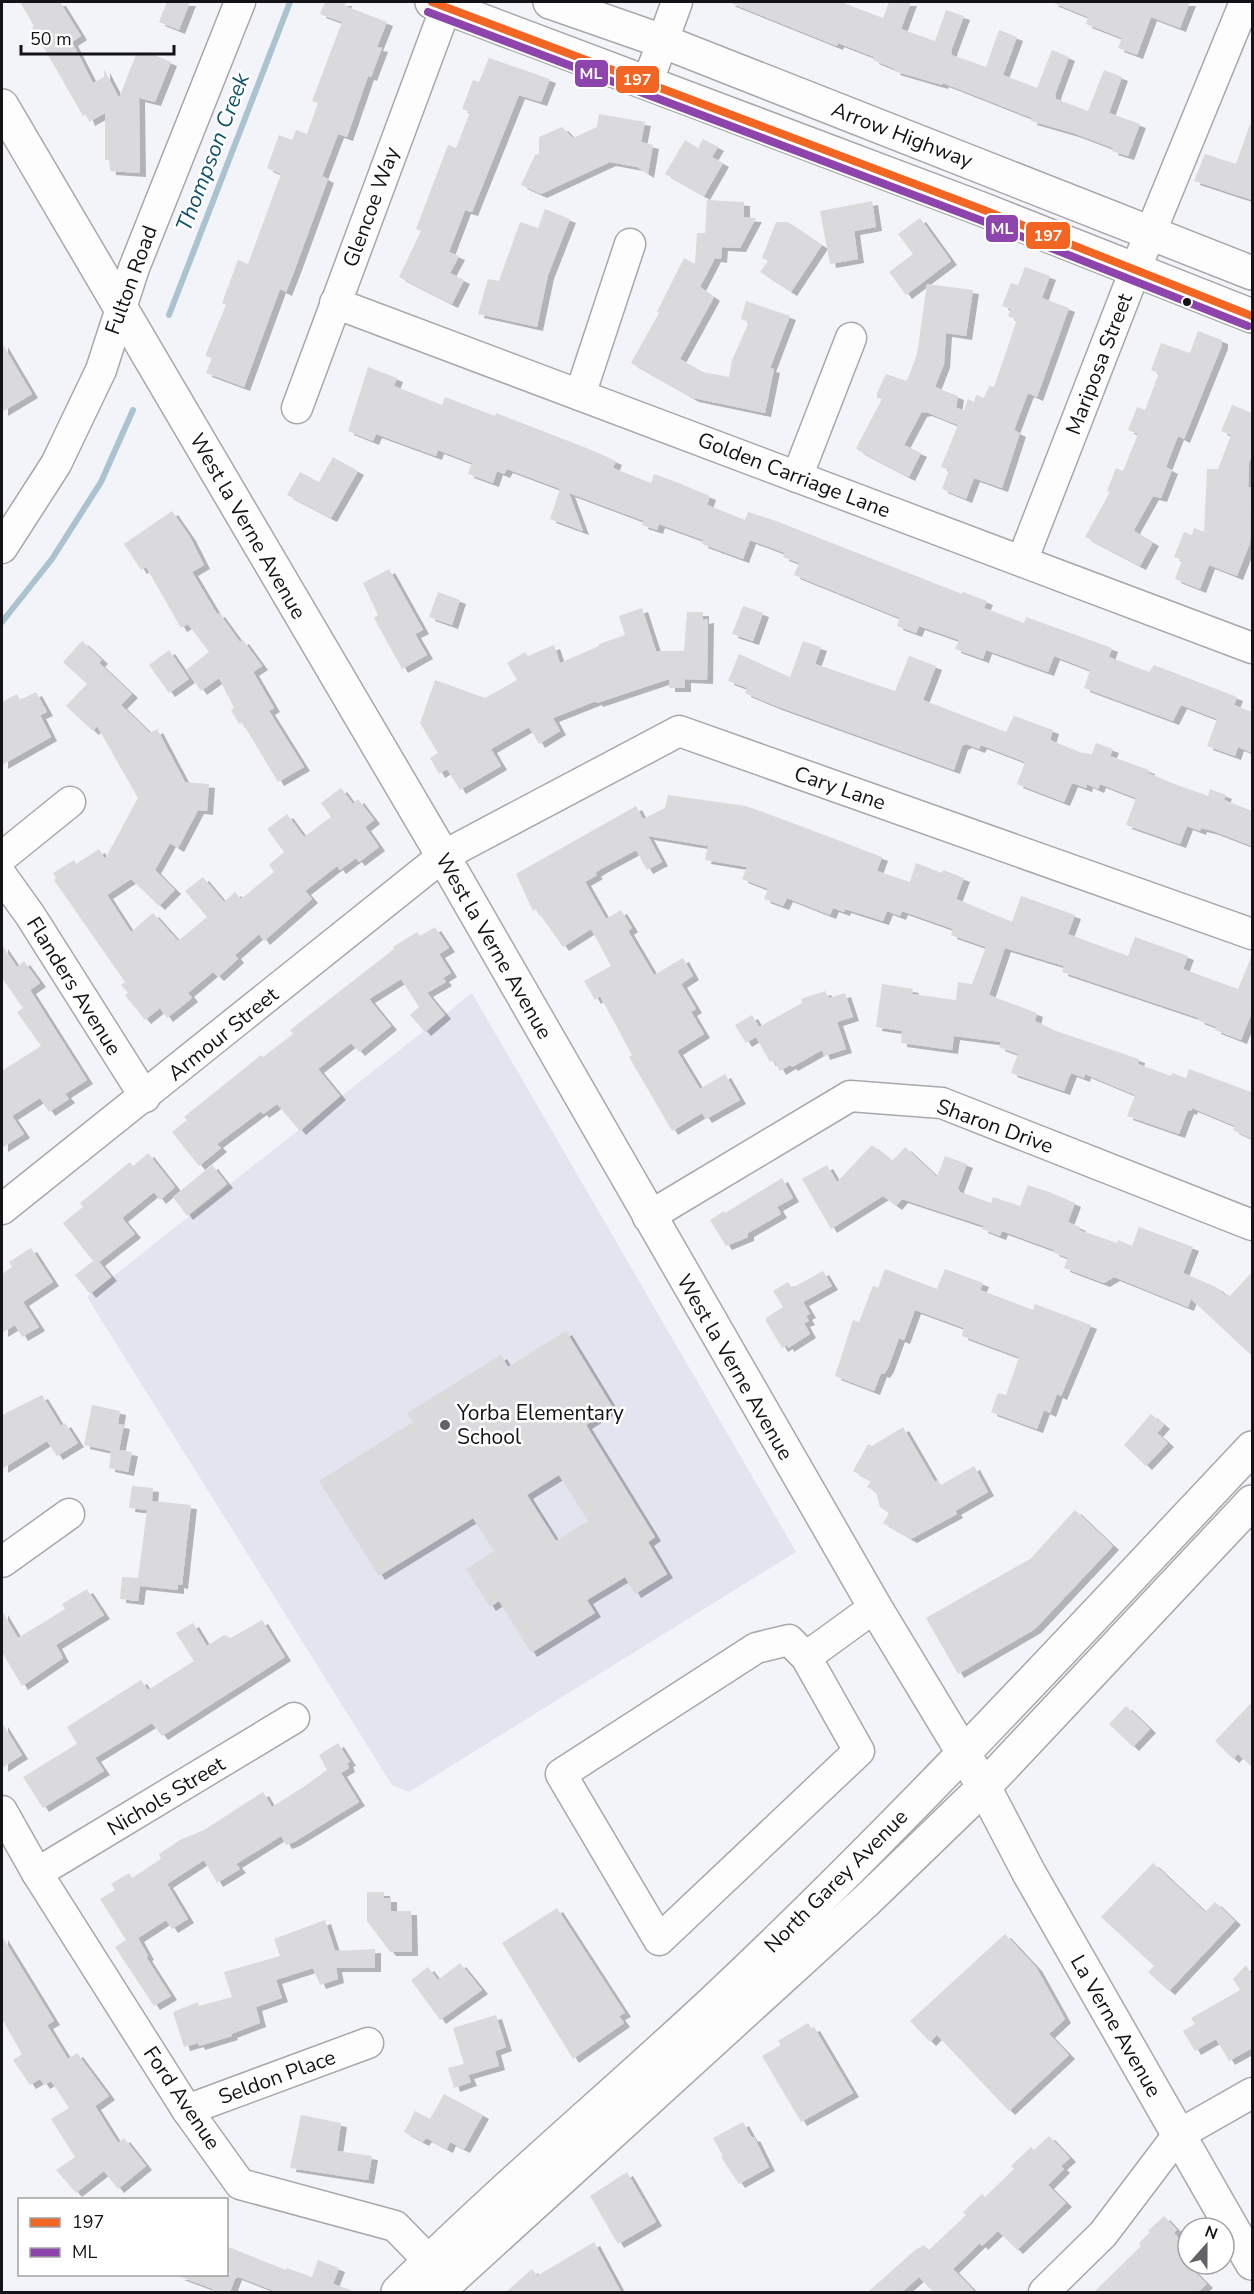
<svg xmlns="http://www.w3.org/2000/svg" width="1254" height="2294" font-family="'Nunito Sans',sans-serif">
	<defs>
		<filter id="shadow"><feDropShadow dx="6" dy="4" stdDeviation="0" flood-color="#0004"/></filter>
	</defs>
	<rect width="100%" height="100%" fill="#f3f4f9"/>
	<path fill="#e2e4f0" d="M472,993L796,1552L409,1792L392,1785L87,1297Z"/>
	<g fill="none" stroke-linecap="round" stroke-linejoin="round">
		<g stroke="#abc3d0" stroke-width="6">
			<path d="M169,315L290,2"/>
			<path d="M2,622L52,559L101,482L133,410"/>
		</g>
	</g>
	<g fill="#dad9dc" fill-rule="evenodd" filter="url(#shadow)">
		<path d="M20,2H60L81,36L72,42L93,83L104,77V69L119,98L137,52L148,56L149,53L171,62L155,102L139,98L140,173L110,171L109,160H105V113L89,122L86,114L83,116L32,27L34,26Z"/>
		<path d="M167,2H190L179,30L159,22Z"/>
		<path d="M325,2H346L345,6L387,22L377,47L382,48L371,77L368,76L347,137L338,134L322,176L328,179L295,269L286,292L280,289L244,387L206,373L212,358L205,356L226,305L222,303L238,260L248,264L281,174L267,168L279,135L292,140L296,130L307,134L318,103L312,101L342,22L320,14Z"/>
		<path d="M728,2H841L883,18L889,2H911L901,29L935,41L946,10L964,16L951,51L952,55L986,67L999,30L1017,37L1003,75L1037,88L1052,50L1069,57L1055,95L1056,99L1088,111L1104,70L1122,77L1109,113L1140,124L1128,156L1112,151L1113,148L1073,133L1031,121L1032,118L943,83L942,85L894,71L895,69L873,60L874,57L838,43L837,46Z"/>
		<path d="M1051,2H1190L1180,28L1151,17L1137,55L1118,48L1122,38L1086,24L1088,17Z"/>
		<path d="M489,58L550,79L541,102L519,95L472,212L465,210L449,252L459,256L450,273L464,280L452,304L399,277L421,231L416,229L448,145L456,148L470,112L462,109L473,80L479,82Z"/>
		<path d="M599,114L645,122L641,142L653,145L648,174L637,167L610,162L541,194L521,185L535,155L539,154V137L562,127L573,138L597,127Z"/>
		<path d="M1250,124L1252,125V200L1194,181L1205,154L1236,164Z"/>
		<path d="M703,139L718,147L712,157L723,163L704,196L665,174L685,140L698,148Z"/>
		<path d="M707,200L744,202V217L756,218L740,248L722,247L721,259L715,258L700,287L714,297L680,359L703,372L729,377L732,360L749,322L741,319L746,301L790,316L770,368L774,369L765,413L693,398L631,363L659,313L657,312L684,258L695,264L697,233H705Z"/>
		<path d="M872,201L876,227L854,231L858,259L830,264L820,211Z"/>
		<path d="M545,209L570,219L548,275L537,327L478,314L488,279L499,281L520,222L538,228Z"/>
		<path d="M920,218L951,261L906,295L889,272L913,254L898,234Z"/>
		<path d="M776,222H788L822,245L791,292L760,272L768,261L762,258Z"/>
		<path d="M1025,267L1050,276L1042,298L1069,308L1037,397L1028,393L1014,430L1020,433L1002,488L974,478L966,499L942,489L949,470L941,467L958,425L926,412L921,413L904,445L921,453L909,477L859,451L856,448L882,399L877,398V393L886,374L907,381L917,354L927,284L973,290L966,336L946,333L944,364L935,387L958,396L956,408L964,410L968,399L974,402L976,395L984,398L989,386L994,387L1017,320L1008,316L1011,309L1002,306L1011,283L1018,285Z"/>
		<path d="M1198,331L1222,340V345L1184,439L1178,436L1166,467L1172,470L1161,498L1153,496L1135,528L1134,531L1153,542L1140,566L1085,537L1110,492L1107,491L1116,468L1123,471L1138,434L1128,430L1137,407L1145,410L1159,373L1151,370L1161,343L1190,353Z"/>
		<path d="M2,343L32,394L2,412Z"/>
		<path d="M368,367L397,378L394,386L442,405L445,397L495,416L496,413L589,449L616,461L613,468L651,483L654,474L676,482L710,496L707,505L745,520L748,512L776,521L962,594L963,592L987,601L984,608L1024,623L1026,617L1112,648L1109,657L1149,672L1154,665L1237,697L1234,705L1252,712V753L1238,747L1235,756L1207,746L1217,719L1181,705L1173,721L1084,688L1090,670L1054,656L1048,672L986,650L983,659L955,649L959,640L919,626L916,633L897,626L900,618L794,575L799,563L783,557L785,553L750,540L743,559L702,544L703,540L659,524L657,530L642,525L644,521L569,493L583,531L550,519L560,489L555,487L507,469L504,474L497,471L493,483L468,474L472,463L438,450L436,456L376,434L373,441L348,431Z"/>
		<path d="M1232,405L1252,413V454L1249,463L1248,487H1251L1250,543L1237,576L1209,565L1200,589L1175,579L1182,560L1174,557L1184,532L1192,535L1194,528L1204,532L1207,469H1218L1231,435L1221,431Z"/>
		<path d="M333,457L358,471L331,518L287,495L300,472L319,482Z"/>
		<path d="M172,511L190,537L204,565L192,572L217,614L219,613L240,642L243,640L262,666L253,672L274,708L269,711L304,767L278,782L242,722L239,724L231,710L234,708L219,678L201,691L186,670L209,652L188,624L181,628L146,567L141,570L124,544Z"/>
		<path d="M389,569L423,630L415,634L427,655L402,669L374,618L378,615L363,583Z"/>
		<path d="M438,592L460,600L452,625L429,617Z"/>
		<path d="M743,606L763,613L753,641L732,634Z"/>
		<path d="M642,608L656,651H684L687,612H703V620L708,619L707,680L685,679V688H669V679L597,703L596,701L553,718L560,731L539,744L529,727L491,749L501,766L460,790L447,769L439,774L430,758L438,753L420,723L435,680L485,698L517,680L507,663L525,652L528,656L554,645L560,663L599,646V644L625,635L619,616Z"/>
		<path d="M82,641L102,660L99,663L132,694L121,705L150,733L157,729L185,782L209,784L207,811L198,810L178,848L170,843L155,870L175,890L159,906L131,879L107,895L131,932L153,913L178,941L207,917L185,891L203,877L224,902L235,892L241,899L274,872L269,865L284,852L267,829L287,814L304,837L331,817L321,803L341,788L353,804L358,799L374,820L365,827L379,847L359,862L356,858L340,870L337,866L305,891L312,899L264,941L259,934L235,955L238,959L218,977L213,972L188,993L192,998L167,1018L160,1008L145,1020L125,995L128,993L121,985L125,982L54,880L56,878L53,873L74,860L76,864L99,849L105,859L138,798L97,726L93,731L66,706L87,684L63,662Z"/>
		<path d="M803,641L821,647L815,664L895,691L909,656L936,666L923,700L1006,732L1014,716L1053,730L1050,740L1082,753L1092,754L1096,743L1113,749L1110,756L1149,770L1148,773L1172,783L1208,796L1210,789L1226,795L1224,800L1252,811V846L1213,831L1201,828L1200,831L1187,826L1180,844L1126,825L1136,798L1100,784L1098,789L1087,784L1086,788L1072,783L1064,802L1017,784L1025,762L981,745L979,749L966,744L962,746L954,770L776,706L745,693L747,688L728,681L739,654L790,677Z"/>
		<path d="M169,650L189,679L169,693L149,665Z"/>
		<path d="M36,692L47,712L40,715L51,737L2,765V702L17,694L20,700Z"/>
		<path d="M668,795L746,806L798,825L882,857L877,871L910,882L916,863L942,873L943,870L964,878L956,899L1010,921L1012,922L1021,896L1075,915L1068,934L1128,956L1135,937L1188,956L1183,969L1238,989L1252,955V1012L1241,1040L1215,1030L1216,1027L1198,1020L1199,1018L1062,972L1064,966L1005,948L989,995L1037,1013L1035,1021L1056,1031L1139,1059L1138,1064L1171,1076L1172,1073L1186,1078L1189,1069L1251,1092L1252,1089V1139L1233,1130L1235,1126L1192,1108L1191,1111L1188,1110L1179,1134L1127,1116L1135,1095L1085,1074L1084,1078L1071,1073L1064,1091L1011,1073L1018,1054L999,1047L1001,1042L954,1036L952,1050L901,1043L902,1031L876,1027L882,984L913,989L912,994L956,1000L958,982L972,984L986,947L951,935L953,929L902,911L900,916L887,911L883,921L845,909L844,912L833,908L830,915L787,898L783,906L764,899L768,889L742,879L747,867L705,860L708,846L648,836L662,862L647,870L636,850L601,869L595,873L597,875L585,882L606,919L621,910L632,928L628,931L654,975L683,958L693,976L681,984L696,1009L691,1012L704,1034L677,1051L700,1089L725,1074L740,1100L706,1119L702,1113L672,1131L629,1057L632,1055L600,996L595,1000L584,981L611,966L591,929L563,947L536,909L533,911L516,874L636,806L643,819L665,808Z"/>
		<path d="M435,927L449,948L439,954L451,973L443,978L446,982L427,993L445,1015L425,1032L410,1015L419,1007L401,979L369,999L391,1026L359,1052L351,1043L318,1069L340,1096L300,1131L277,1104L263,1114L261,1111L217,1144L221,1148L199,1166L172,1132L187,1120L184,1117L261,1055L263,1057L293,1034L290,1030L394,949L393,947L417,932L420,936Z"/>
		<path d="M2,945L17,967L24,961L40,983L30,990L87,1080L65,1094L69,1099L49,1112L40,1098L12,1116L24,1134L2,1148V1071L41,1046L17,1012L23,1008L2,978Z"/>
		<path d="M825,991L829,998L845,993L853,1017L837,1022L846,1049L824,1056L822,1050L792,1067L790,1065L780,1071L774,1060L770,1062L756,1037L746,1043L735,1025L752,1015L759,1027L802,1003L801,999Z"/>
		<path d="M872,1145L892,1161L905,1147L937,1177L945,1156L967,1164L958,1188L960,1192L991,1203L993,1197L1020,1206L1028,1185L1049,1192L1075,1203L1068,1222L1080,1227L1079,1230L1117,1243L1118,1240L1132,1246L1139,1227L1193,1247L1183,1273L1216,1287L1226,1296L1228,1294L1230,1296L1252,1272V1356L1191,1299L1188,1307L1114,1277L1104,1283L1064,1268L1068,1258L1053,1252L1054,1250L1002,1231L1000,1236L982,1229L984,1226L902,1199L896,1206L883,1196L831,1229L802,1179L827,1165L837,1182Z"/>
		<path d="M148,1153L175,1187L160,1200L154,1192L122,1218L135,1234L99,1262L111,1277L90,1294L75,1275L93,1261L63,1223L83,1207L80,1203L130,1162L133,1166Z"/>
		<path d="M212,1165L227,1184L187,1216L173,1197Z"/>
		<path d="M782,1178L793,1198L777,1207L781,1214L748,1233V1237L726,1246L710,1220L724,1211L725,1213Z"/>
		<path d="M31,1248L53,1282L23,1302L39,1327L22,1337L15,1325L2,1333V1274L12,1267L9,1262Z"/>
		<path d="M885,1269L937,1289L945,1269L983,1283L980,1290L1033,1310L1035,1304L1091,1325L1061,1396L1057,1394L1050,1413L1044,1410L1037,1429L991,1412L998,1393L1006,1395L1019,1357L962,1336L964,1328L915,1310L904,1340L899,1338L888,1368L884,1374L881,1373L874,1391L835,1376L853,1320L859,1322L873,1286L878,1288Z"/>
		<path d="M823,1271L832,1286L803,1302L810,1314L806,1316L809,1321L804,1323L810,1334L788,1348L787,1345L782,1348L766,1321V1318L783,1307L773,1291L788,1282L792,1288Z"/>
		<path d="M566,1331L613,1408L586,1425L655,1537L648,1542L667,1574L635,1594L625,1577L587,1600L595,1613L531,1653L499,1601L490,1607L466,1569L494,1551L473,1518L379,1576L319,1481L413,1422L407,1413L501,1355L508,1367ZM559,1475L588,1521L556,1541L527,1495Z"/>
		<path d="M42,1395L61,1426L65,1423L78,1443L57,1456L47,1441L2,1469V1415Z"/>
		<path d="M92,1405L120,1411L118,1424L124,1425L119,1450L132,1452L128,1472L109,1468L111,1451L84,1445Z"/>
		<path d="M1151,1414L1164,1425L1157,1433L1168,1443L1146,1466L1124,1445Z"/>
		<path d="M903,1427L935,1482L938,1480L941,1485L974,1466L988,1492L955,1511L957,1514L911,1539L883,1523L889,1513L880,1507L876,1492L867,1487L871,1481L853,1471L868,1444L872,1446Z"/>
		<path d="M132,1486L153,1488L152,1501L191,1505L182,1585L178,1584V1590L140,1586L138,1601L120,1599L122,1577L138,1578L147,1510L129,1508Z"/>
		<path d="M1075,1510L1113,1546L1035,1629L958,1674L926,1618L1030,1559Z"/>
		<path d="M87,1589L104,1615L56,1645L63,1658L22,1686L2,1652V1611L18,1638L65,1609L62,1604Z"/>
		<path d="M262,1620L285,1657L162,1736L152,1723L95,1758L104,1771L43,1808L23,1777L77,1744L67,1727L141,1680L148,1690L194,1661L176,1633L193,1623L207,1646L224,1635L231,1638Z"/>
		<path d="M1252,1702V1767L1238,1754L1233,1759L1215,1741Z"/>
		<path d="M1126,1706L1150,1729L1133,1747L1109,1724Z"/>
		<path d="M2,1723L22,1755L2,1768Z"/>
		<path d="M338,1743L350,1762L347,1763L349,1768L341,1773L359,1802L294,1842L286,1845L281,1836L236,1864L240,1869L217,1883L204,1860L167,1884L188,1919L172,1929L166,1920L138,1938L148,1956L146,1957L171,1996L154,2006L115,1947L126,1940L100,1899L115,1890L111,1884L129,1873L132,1878L161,1859L159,1854L180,1840L204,1830L263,1792L272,1807L305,1786L327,1770L319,1755Z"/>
		<path d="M1153,1863L1205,1912L1215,1902L1235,1921L1169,1991L1148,1972L1154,1966L1101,1917Z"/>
		<path d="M367,1892H384V1898H391V1911H411L412,1952H390L367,1921Z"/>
		<path d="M557,1908L625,2013L619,2016L624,2023L573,2059L502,1943Z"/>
		<path d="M325,1920L335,1951L375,1949V1968H336L338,1979L320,1985L313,1968L276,1980L282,1998L256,2007L260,2023L231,2034L232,2036L199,2046L198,2043L184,2047L173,2012L198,2002L199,2006L232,1997L224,1972L280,1956L274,1939Z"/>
		<path d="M1005,1934L1036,1967L1065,2019L1049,2034L1069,2055L1009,2111L937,2035L930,2042L910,2021Z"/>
		<path d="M2,1936L54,2021L47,2025L68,2059L77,2053L109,2096L95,2106L118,2143L124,2138L146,2166L118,2189L104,2171L76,2193L56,2170L75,2157L51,2119L69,2108L51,2081L44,2085L40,2079L30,2085L13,2060L22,2054L2,2019Z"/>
		<path d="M460,1963L482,1990L440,2020L411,1980L428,1967L438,1980Z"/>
		<path d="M1246,1965L1252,1976V2048L1229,2061L1216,2039L1195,2051L1183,2031L1195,2024L1191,2018L1240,1990L1233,1979Z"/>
		<path d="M496,2015L506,2047L495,2051L499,2066L468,2075L471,2082L454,2088L448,2068L464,2064L453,2028Z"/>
		<path d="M808,2023L811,2028L814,2027L853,2093L801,2122L762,2056L781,2045L778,2041Z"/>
		<path d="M444,2094L483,2115L464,2149L450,2142L447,2149L426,2138L423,2142L404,2132L415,2111L430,2119Z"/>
		<path d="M301,2115L341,2123L337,2151L372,2156L368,2180L290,2168Z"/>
		<path d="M743,2122L752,2138L754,2137L769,2167L739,2184L721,2157L723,2156L713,2138Z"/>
		<path d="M1049,2136L1070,2158L1061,2166L1064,2169L1048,2185L1066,2203L1017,2250L998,2231L982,2246L980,2243L953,2269L975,2292H933L919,2277L902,2292H868L915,2250L924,2245L929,2250L966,2215L963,2212L982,2194L985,2197L1014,2169L1011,2166L1031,2147L1034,2150Z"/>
		<path d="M627,2172L656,2222L618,2244L590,2196Z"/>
		<path d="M1164,2216L1177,2230L1174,2233L1188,2250V2264H1191L1189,2266L1207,2284L1198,2292H1094L1141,2246L1139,2243L1150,2232L1148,2231Z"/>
		<path d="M594,2242L621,2292H506L532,2269L537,2276Z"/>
		<path d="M226,2246L286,2270L287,2268L312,2277L318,2260L339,2268L333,2284L351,2290L350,2292H277L236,2276L230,2292H212L213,2289L178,2276L233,2274L226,2272Z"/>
	</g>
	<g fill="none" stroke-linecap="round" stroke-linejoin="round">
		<g stroke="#a7a8ab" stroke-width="33">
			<g id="minor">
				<path d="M648,81L677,2"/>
				<path d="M335,303L1252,648"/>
				<path d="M580,395L630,244"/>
				<path d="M297,408L446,7"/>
				<path d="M797,477L851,338"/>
				<path d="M2,548L56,464L101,370L134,268L240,2"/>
				<path d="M1022,561L1136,268L1245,2"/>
				<path d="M2,857L70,802"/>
				<path d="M2,876L30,915L145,1097"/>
				<path d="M2,1209L443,856L679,731L1252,934"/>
				<path d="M648,1217L850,1096L942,1103L1252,1225"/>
				<path d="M2,1562L69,1514"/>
				<path d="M806,1657L859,1751L659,1940L561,1774L756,1648L789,1640L806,1657L875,1607"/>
				<path d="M2,1811L37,1873L187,2110L240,2184L395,2226L446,2278"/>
				<path d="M37,1873L294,1718"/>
				<path d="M187,2110L368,2043"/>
				<path d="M1044,2292L1103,2234L1178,2135L1252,2093"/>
			</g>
		</g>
		<g stroke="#a7a8ab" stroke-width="36">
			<g id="major">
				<path d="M432,2L984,210L1252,316"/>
				<path d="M550,2L662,41L1252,273"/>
				<path d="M2,106L443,856L875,1607L984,1787L1029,1873L1252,2263"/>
				<path d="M398,2292C499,2191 609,2099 713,2002C901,1825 1076,1635 1252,1448"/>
				<path d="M437,2292L866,1901L984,1787L1252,1502"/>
			</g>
		</g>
		<use href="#minor" stroke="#fdfdfe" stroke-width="30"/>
		<use href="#major" stroke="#fdfdfe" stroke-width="33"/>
		<g stroke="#fff" stroke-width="12">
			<path id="bus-1" d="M432,2L984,210L1252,316"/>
		</g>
		<g stroke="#fff" stroke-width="12">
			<path id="bus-2" d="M428,12L980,220L1248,326"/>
		</g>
		<use href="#bus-1" stroke="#f26522" stroke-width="8"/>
		<use href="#bus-2" stroke="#8e44ad" stroke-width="8"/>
	</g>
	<circle fill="#141418" stroke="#fff" stroke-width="2" cx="1187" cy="302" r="5"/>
	<circle fill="#626267" stroke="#fff" stroke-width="2" cx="445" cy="1425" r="6"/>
	<g text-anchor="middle" stroke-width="5" stroke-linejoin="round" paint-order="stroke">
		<g font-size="21" fill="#141418" stroke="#fff">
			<text transform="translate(902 135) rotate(21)" y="7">Arrow Highway</text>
			<text transform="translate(371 207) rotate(-70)" y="7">Glencoe Way</text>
			<text transform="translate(131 280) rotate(-70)" y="7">Fulton Road</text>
			<text transform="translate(1099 364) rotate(-69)" y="7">Mariposa Street</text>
			<text transform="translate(794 475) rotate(21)" y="7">Golden Carriage Lane</text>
			<text transform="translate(248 526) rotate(60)" y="7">West la Verne Avenue</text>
			<text transform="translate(840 788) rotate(19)" y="7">Cary Lane</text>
			<text transform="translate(494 946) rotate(60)" y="7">West la Verne Avenue</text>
			<text transform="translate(74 986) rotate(58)" y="7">Flanders Avenue</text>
			<text transform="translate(223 1034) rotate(-39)" y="7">Armour Street</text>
			<text transform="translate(995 1126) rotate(20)" y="7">Sharon Drive</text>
			<text transform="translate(735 1367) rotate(60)" y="7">West la Verne Avenue</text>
			<text transform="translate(166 1796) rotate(-31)" y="7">Nichols Street</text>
			<text transform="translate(836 1881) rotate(-45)" y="7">North Garey Avenue</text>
			<text transform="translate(1116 2026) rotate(60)" y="7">La Verne Avenue</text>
			<text transform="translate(277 2077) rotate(-20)" y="7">Seldon Place</text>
			<text transform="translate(182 2098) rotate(56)" y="7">Ford Avenue</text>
		</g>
		<g font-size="21" fill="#141418" stroke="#fff" text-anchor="start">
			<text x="457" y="1420">Yorba Elementary<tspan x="457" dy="24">School</tspan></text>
		</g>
		<g font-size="22" font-style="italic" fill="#12536b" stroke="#fff">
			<text transform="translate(212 152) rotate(-69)" y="8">Thompson Creek</text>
		</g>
	</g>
	<g stroke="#fff" stroke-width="2">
		<rect x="574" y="59" width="35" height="29" rx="6" fill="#8e44ad"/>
		<rect x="615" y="65" width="45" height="29" rx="6" fill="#f26522"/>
		<rect x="985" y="214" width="34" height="29" rx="6" fill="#8e44ad"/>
		<rect x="1025" y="221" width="46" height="29" rx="6" fill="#f26522"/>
	</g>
	<g font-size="16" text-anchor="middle" font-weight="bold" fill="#fff">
		<text x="591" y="79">ML</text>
		<text x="637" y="85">197</text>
		<text x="1002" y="234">ML</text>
		<text x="1048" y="241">197</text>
	</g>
	<rect width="1254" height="2294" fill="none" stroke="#141418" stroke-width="6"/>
	<rect x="18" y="2198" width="210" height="78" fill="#ffffff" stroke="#a1a1a3" stroke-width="1.5"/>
	<rect x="30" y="2218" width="30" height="9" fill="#f26522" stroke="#a1a1a3" stroke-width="1.5"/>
	<text x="72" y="2228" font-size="18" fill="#141418">197</text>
	<rect x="30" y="2248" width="30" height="9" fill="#8e44ad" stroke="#a1a1a3" stroke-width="1.5"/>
	<text x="72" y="2258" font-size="18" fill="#141418">ML</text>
	<g transform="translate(1206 2246) rotate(21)"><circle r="28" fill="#ffffff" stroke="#a1a1a3" stroke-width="1.5"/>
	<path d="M0-4.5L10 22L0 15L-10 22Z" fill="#626267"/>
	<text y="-9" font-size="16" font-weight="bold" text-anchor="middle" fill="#141418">N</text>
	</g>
	<path d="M21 45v9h153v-9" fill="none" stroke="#141418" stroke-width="3"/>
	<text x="30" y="45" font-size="18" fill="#141418" stroke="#ffffff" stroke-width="4.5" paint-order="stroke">50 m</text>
</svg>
